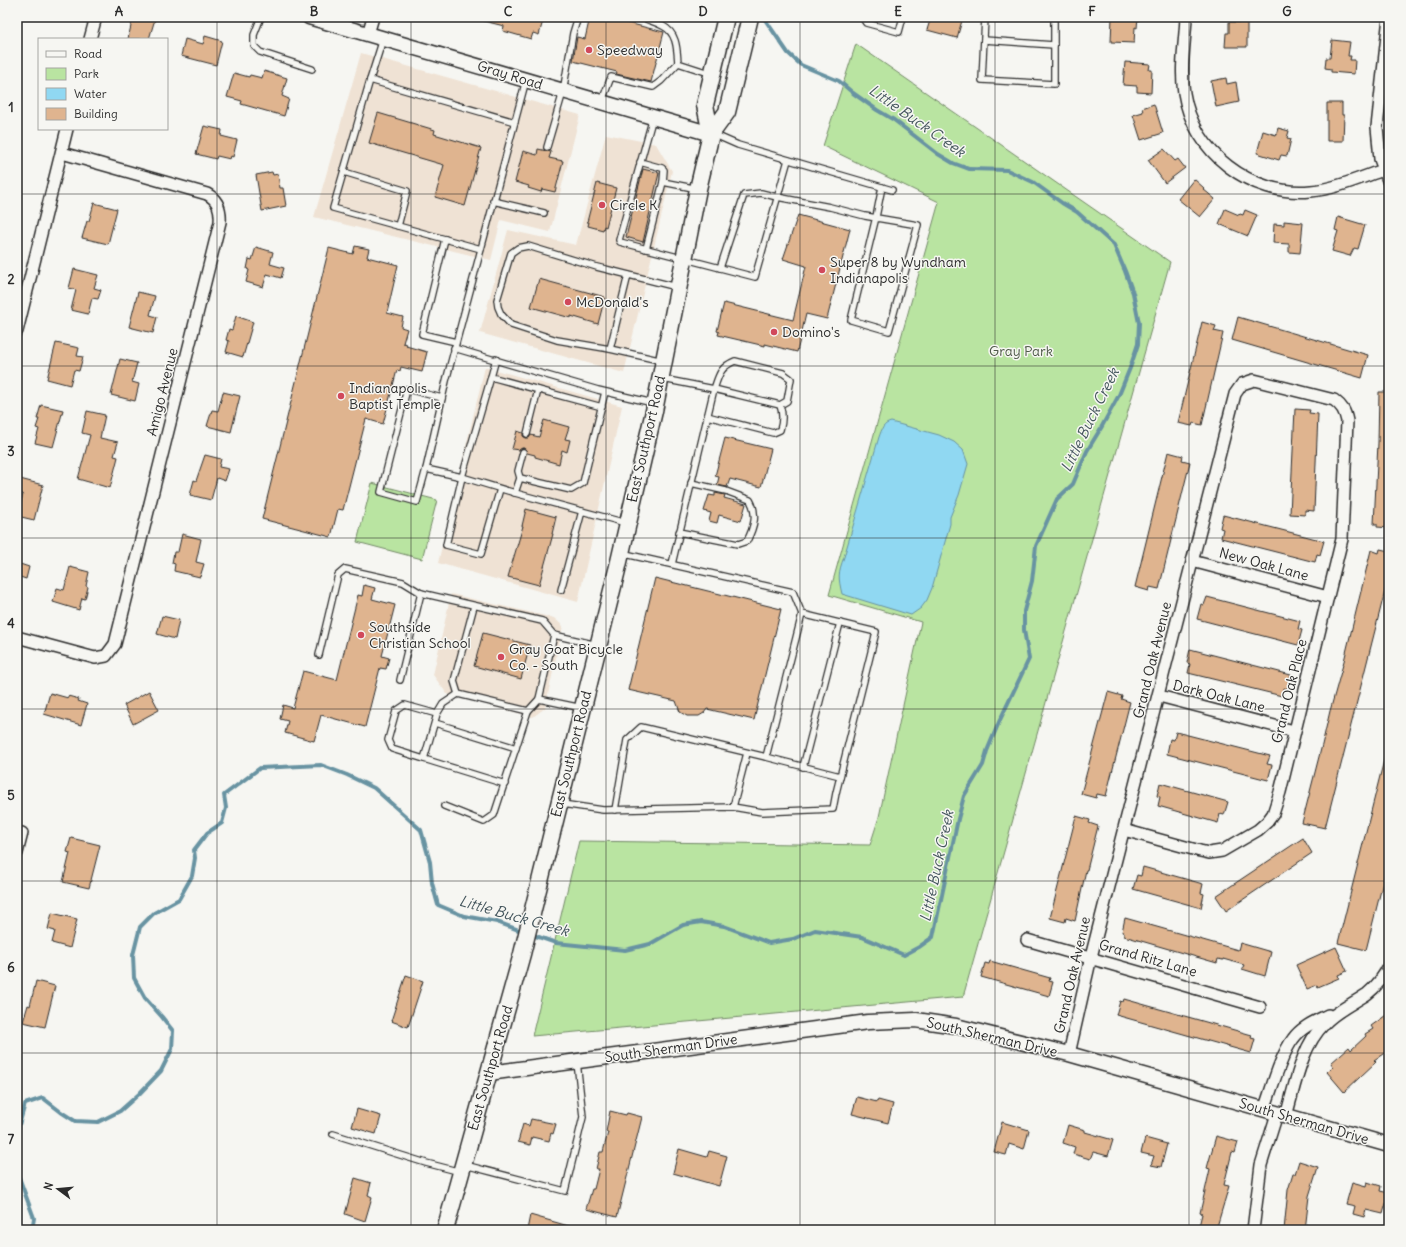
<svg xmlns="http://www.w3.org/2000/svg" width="1406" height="1247" font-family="Delius,sans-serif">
	<rect width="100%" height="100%" fill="#f6f6f2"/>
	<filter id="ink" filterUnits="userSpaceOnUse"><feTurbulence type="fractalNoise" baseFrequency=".025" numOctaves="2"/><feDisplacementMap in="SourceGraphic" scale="8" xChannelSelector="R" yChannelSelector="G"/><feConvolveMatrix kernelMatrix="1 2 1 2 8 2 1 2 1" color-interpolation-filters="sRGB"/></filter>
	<g filter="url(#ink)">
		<g fill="#efe2d4">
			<path d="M361,53L580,115L550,232L501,220L491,260L314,217Z"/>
			<path d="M606,134L656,144L672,171L624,373L480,333L508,230L576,245Z"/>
			<path d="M485,367L622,406L578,602L438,563Z"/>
			<path d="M451,594L554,618L563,626L545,708L533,717L447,694L433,675Z"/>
		</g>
		<g fill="#b9e4a1" stroke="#728866">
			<path d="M856,44L1170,262L963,997L532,1036L579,841L870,845L879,817L921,622L829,595L939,202L823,146Z"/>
			<path d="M372,483L437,500L422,559L357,542Z"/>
		</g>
		<path fill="#90d8f2" stroke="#6893a2" d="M891,422L939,435L954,442L963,450L968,464L959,495L950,517V524L932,588L927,600L921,608L911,615L842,594C838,577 838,573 844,557L879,437C882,429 883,424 891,422Z"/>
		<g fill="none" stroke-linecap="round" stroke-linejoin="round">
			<g stroke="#6893a2" stroke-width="4">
				<path d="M530,934L556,943L625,950L650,944L683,925L701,922L724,926L769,943L793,939L815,930L862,937L904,955L919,947L933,937L958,819L964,796L983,765L987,751L999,722L1029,659L1024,630V611L1032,581L1036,546L1057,499L1073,484L1087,451L1101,428L1119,395L1130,368L1138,344L1139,323L1133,293L1125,271L1114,245L1077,212L1062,203L1033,182L1007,170L969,169L953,163L938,154L894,120L877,110L853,93L839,81L801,65L788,53L764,18L758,17"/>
				<path d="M17,1132L25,1104L43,1098L61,1112L75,1121L98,1122L120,1111L139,1094L161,1071L172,1049L173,1031L162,1017L145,998L134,978L133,955L140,927L154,913L179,899L192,876L195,858L194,850L207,833L222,823L226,808L224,795L260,768L321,765L347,775L374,788L421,830L430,862L432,883L438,905L464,916L497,922L524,932"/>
				<path d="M17,1172L34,1218L32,1230"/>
			</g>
		</g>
		<g fill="#dfb48f" stroke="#2b2b2b">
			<path d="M133,17H147L155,19L149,39H128Z"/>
			<path d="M485,17H544L539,35L533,33L531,39L503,31L504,26L484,21Z"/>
			<path d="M590,17H613L612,19L664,32L651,82L616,74L617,72L573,61L577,37L585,39Z"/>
			<path d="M931,17H963L957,38L927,30Z"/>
			<path d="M1112,17H1138L1137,28L1135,27L1134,43L1111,42Z"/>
			<path d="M1229,22H1247V47H1225L1226,33H1229Z"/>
			<path d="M205,36L222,41L216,65L181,56L185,39L203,44Z"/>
			<path d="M1332,40L1350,42L1348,56H1351L1350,60H1355L1354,74L1331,72V69L1325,68L1326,58H1330Z"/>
			<path d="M1125,62L1150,64L1149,70H1152L1151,93L1137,92V86L1123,85Z"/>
			<path d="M264,71L287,78L282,96L289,99L284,116L241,104L242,101L227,97L234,73L249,77L250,75L262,78Z"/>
			<path d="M1226,78L1227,84L1236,82L1239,102L1216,107L1211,81Z"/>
			<path d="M1327,103H1342V115H1344L1343,141H1327Z"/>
			<path d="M1154,104L1163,133L1141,140L1133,115L1143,112L1142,108Z"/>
			<path d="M378,113L435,130L434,134L481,148L465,206L435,197L444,165L369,143Z"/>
			<path d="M204,126L222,130L221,136L237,140L233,157L231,156L230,159L217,156L216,159L196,154Z"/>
			<path d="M1278,128L1289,131L1287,138L1291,139L1287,156L1281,155L1279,160L1257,153L1263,131L1276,135Z"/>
			<path d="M538,149L551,152L549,158L563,161L555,192L542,189L541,192L528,188L529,186L515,182L523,151L537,155Z"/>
			<path d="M1164,149L1175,161L1178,159L1185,168L1165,183L1148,160Z"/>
			<path d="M643,169L659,173L643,242L626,237Z"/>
			<path d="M272,172L273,175L278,174L280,188H283L286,206L262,211L256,175Z"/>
			<path d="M1194,179L1204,188L1203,189L1215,199L1200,217L1178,199Z"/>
			<path d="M597,183L616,188L606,227L604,226L603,230L588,226L589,222H587Z"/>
			<path d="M94,203L117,209L108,244L82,238L87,221H89Z"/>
			<path d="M1225,209L1239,215L1240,214L1243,215L1245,210L1257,215L1248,236L1219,224Z"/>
			<path d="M798,215L850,229L827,319L806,314L797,352L765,344V346L718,335L719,332L717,331L724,303L793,320L806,266L783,259Z"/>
			<path d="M1338,217L1365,225L1358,249L1354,248L1350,256L1332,251L1338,231L1335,230Z"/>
			<path d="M1284,221L1303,223L1300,253L1289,252V244L1273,243L1274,224L1284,225Z"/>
			<path d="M355,246L369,249L367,257L398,265L387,313L403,317L401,327L407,329L403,343L407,344L406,346L427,352L422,372L401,367L400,371L397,370L383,424L366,419L343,510L338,509L331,537L262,519L329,248L353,254Z"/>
			<path d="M256,247L273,252L270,264L284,268L281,278L267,274L263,287L246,282L249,270L247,269L249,259L252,260Z"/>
			<path d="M74,269L98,275L94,288L101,290L98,299L92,298L88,314L71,310L76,290L69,288Z"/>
			<path d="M539,279L605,297L598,324L571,316V318L531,307Z"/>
			<path d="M138,292L155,296L150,315L157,317L153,333L129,327Z"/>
			<path d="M236,316L253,322L243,357L226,352L229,341L226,340L229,329L232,330Z"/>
			<path d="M1238,317L1368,355L1362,378L1232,340Z"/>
			<path d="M1202,322L1216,326L1214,331L1223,333L1202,425L1193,423L1192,426L1178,423Z"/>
			<path d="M56,343L79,348L77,356L83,357L79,371L74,370L70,385L47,379Z"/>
			<path d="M120,359L137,363L132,382L139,384L135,401L111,395Z"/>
			<path d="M223,392L240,396L231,432L207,426L212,410L218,411Z"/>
			<path d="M1379,392H1389V528L1377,527V524H1374L1378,443Z"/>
			<path d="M41,405L63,410L53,447L35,443L39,429L36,428L39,419H37Z"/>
			<path d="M1295,409L1310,410L1309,413L1318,414L1314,511L1305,510V515L1290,514Z"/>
			<path d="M87,411L105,415L100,438L118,442L114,456L118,457L110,488L78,479L90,435L82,433Z"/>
			<path d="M544,420L569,427L565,439L570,440L567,452L562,450L559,464L535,457V455L527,453L524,448H522L519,450L512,449L517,431L523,433V436L526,438H529L531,435L539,437Z"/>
			<path d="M725,438L771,449L761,487L730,479L727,487L717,485L719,477L715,476Z"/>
			<path d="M1168,452L1183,456L1182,460L1190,462L1159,589L1150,587L1149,591L1135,587Z"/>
			<path d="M205,455L221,459L219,467L229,469L225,481L217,478L211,500L190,495L194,480L196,481Z"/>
			<path d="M20,479L43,485L34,520L17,516L23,494L17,492Z"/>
			<path d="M715,493L725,495L724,498L746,504L741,521L719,515L717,523L709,521L711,513L704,511L709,495L715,496Z"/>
			<path d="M526,509L556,517L552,534H553L539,585L508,577L523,526H522Z"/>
			<path d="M1223,515L1324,541L1320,555L1317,554L1315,562L1221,538L1223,529L1220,528Z"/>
			<path d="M182,534L201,539L196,562L204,564L200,577L174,571L175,564L172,563L174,552H178Z"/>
			<path d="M1380,549L1389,551V575L1325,828L1302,823L1322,745L1330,711L1344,661L1371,550L1379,553Z"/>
			<path d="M17,563L29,567L26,579L17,576Z"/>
			<path d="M70,567L89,572L86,586L88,587L85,599L82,598L79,610L53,602L57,588L64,590Z"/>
			<path d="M655,578L781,609L754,720L707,709L704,713L699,716H687L680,712L676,701L628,690Z"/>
			<path d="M364,585L375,588L372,599L395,605L382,656L389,658L386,669L380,668L365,727L321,715L314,741L285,733L288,721L280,719L283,705L293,708L303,671L337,680L358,595L362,596Z"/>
			<path d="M1207,597L1300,621L1298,629L1302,630L1298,645L1197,619L1201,604L1204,605Z"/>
			<path d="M162,616L179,620L175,639L157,634Z"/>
			<path d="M483,633L530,645L521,679L474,666Z"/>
			<path d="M1190,649L1291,675L1287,689L1284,688L1282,696L1188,673L1190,664L1187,663Z"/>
			<path d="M149,691L159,710L133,724L124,705Z"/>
			<path d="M1108,692L1122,696L1121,699L1130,702L1106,796L1097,794L1096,798L1081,794Z"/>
			<path d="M50,693L68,698V696L79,699L78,701L87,704L81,725L44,714Z"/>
			<path d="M1176,732L1270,756L1267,764L1272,765L1268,780L1167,754L1170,739L1174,740Z"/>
			<path d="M1385,756H1389V858L1366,950L1338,943Z"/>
			<path d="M1160,783L1228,802L1224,815L1220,814L1218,823L1158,806L1160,797L1157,796Z"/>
			<path d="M1076,816L1090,820L1089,823L1098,826L1087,870H1086L1075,921L1066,918L1065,922L1050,918Z"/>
			<path d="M71,838L100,845L89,888L63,882L70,853L67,852Z"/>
			<path d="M1303,838L1312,853L1226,911L1216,896Z"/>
			<path d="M1143,867L1203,884L1201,893L1204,894L1201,908L1133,889L1137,875L1141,876Z"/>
			<path d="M52,913L77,919L70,948L52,943L55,931L48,929Z"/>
			<path d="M1125,918L1238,950L1240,943L1271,952L1265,976L1242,969L1244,965L1223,959V960L1218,959L1217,963L1124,936V933L1122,932Z"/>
			<path d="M1336,947L1347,971L1338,975L1339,978L1318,987L1317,985L1307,989L1296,965Z"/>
			<path d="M990,961L1050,978L1049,981L1053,982L1049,996L981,977L985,963L989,964Z"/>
			<path d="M406,975L423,981L408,1027L391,1021Z"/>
			<path d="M36,981L55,986L45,1027L23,1022L28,1005L30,1006Z"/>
			<path d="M1124,999L1252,1035L1251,1038L1255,1039L1251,1053L1116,1015L1120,1001L1123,1002Z"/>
			<path d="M1389,1013V1050L1374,1060L1376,1062L1344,1092L1327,1072L1333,1066L1331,1063L1349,1047L1351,1050L1366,1036L1365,1034L1373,1029L1371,1026Z"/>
			<path d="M857,1097L877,1102L878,1100L893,1104L888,1123L852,1114Z"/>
			<path d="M357,1109L381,1116L376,1134L352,1127Z"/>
			<path d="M610,1111L626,1115L627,1113L642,1117L617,1217L586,1209L592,1189H594L599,1169H596L600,1152H603L608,1132H606Z"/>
			<path d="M531,1119L556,1124L553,1134L551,1133L549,1141L532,1137L530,1145L518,1142L523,1124L529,1126Z"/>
			<path d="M1002,1122L1029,1130L1024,1149L1009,1144L1006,1155L994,1152Z"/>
			<path d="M1068,1125L1085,1130V1132L1113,1140L1108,1156L1093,1152L1090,1159L1073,1154L1075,1147L1063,1143Z"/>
			<path d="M1216,1136L1238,1142L1235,1153L1232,1152L1224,1185L1229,1186L1216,1230H1198L1202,1214L1200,1213L1210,1169L1207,1168Z"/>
			<path d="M1145,1138L1167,1144L1161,1167L1151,1165L1154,1156L1141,1153Z"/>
			<path d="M679,1149L707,1157L709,1151L727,1156L719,1186L673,1173Z"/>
			<path d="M1299,1161L1318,1167L1309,1196L1305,1230H1284L1288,1190L1293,1174H1295Z"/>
			<path d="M355,1178L371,1183L368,1195L372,1197L365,1221L345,1214Z"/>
			<path d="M1367,1182L1381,1186L1380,1191L1389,1193L1383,1214L1366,1210L1364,1217L1353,1214L1355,1206L1346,1204L1352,1183L1366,1187Z"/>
			<path d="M530,1215L572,1227V1230H527Z"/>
		</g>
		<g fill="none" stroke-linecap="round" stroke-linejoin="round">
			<g stroke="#2b2b2b" stroke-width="8">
				<g id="service">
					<path d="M261,17L254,35V46L260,52L312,69"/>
					<path d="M642,17C649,21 656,22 663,26C677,33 677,49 678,63L712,74"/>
					<path d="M862,17L866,23L899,32L903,17"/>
					<path d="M985,17L982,80L1054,84V17"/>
					<path d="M383,39L370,80L515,122"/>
					<path d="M984,40L1054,45"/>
					<path d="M370,80L333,208L481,249"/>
					<path d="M526,80L446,381L426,469L462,477L515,493L626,523"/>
					<path d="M602,101L611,77L653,87L661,81L678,63"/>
					<path d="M653,117L619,240L620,242L755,277L788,160"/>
					<path d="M713,134L738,145L892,190"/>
					<path d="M547,147L563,92L573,33L578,17"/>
					<path d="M640,162L662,168L664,170L663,182L698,189"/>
					<path d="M344,172L407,191L398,226"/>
					<path d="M493,201L544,213"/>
					<path d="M445,239L422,334L456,342"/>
					<path d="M646,249L663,182"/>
					<path d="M720,268L744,195L761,193L777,197L830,207L865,216L918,225L889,331L851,320L876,217L882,187"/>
					<path d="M454,348L598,390L653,403"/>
					<path d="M610,349L628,275"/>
					<path d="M496,359L491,377L602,407"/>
					<path d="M663,361L610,349L557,340L511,325L501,314L498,307L497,300L511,253L518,248L528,246L597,267L677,287"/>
					<path d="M735,361L783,373L791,379L787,401L780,405L714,389C719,375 720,367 735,361Z"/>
					<path d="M491,377L462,477L446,545L481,554L500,489"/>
					<path d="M663,379L714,389L672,564"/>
					<path d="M707,416L773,433L780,430C783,421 783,414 780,405"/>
					<path d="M527,434L538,390"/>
					<path d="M426,469L417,502L381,492L407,389L442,398"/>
					<path d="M520,478L518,471L523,452"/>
					<path d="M515,493L520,478L571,490L583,483L605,392"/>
					<path d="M679,532L738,544L747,541C754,527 758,514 750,500L726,491L691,483"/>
					<path d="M561,590L582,511"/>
					<path d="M474,606L454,681L458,694L528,711"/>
					<path d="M554,635L597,645"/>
					<path d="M319,655L338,575L345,569L403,582L421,593L542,621L554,635L539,699"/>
					<path d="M400,680L421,593"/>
					<path d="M437,714L405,705L396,711L388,740L392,749L424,759L437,714L443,704L458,694"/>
					<path d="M435,723L516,748"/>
					<path d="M766,757L840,776"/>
					<path d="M424,759L505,784"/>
					<path d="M803,767L840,623"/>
					<path d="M562,804L603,810L733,807L762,812L833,809L836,793L876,632L802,614L793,592L621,553"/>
					<path d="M444,806L484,822L494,815L528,711L539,699L582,708"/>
					<path d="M733,807L747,753"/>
					<path d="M615,810L627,740L641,727L766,757L802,614"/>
					<path d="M333,1134L426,1163L461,1172"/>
					<path d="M465,1165L565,1191L583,1117L577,1062"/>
				</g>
			</g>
			<g stroke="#2b2b2b" stroke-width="14">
				<g id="minor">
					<path d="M1186,17C1185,42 1180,68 1184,93C1193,152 1251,197 1311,191C1335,189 1360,178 1383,170"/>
					<path d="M1389,17L1377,127L1380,159L1389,183"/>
					<path d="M368,34L373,17"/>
					<path d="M90,39L96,17"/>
					<path d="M17,331L67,129"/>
					<path d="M1192,561L1328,597"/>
					<path d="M17,637L95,658L106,656L115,644L220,222C221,209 218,200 207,194L62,153"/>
					<path d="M1159,696L1294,731"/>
					<path d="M17,853L22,833"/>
					<path d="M1027,940L1260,1007"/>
					<path d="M1069,1054L1091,957L1235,394L1242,384L1254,380L1334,400C1342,406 1345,411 1347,421L1342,539L1280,792L1273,814L1267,822L1258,830L1222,851L1209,853L1200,851L1124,830"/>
					<path d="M1264,1110C1271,1091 1281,1054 1293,1039C1301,1027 1316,1021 1328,1015"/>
					<path d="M1286,1116C1295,1086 1301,1047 1324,1024C1336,1011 1352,1004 1367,994C1376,987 1384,976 1389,966"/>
					<path d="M1253,1230L1261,1165L1277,1114"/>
				</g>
			</g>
			<g stroke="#2b2b2b" stroke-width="17">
				<g id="tertiary">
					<path d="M309,17L711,134"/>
					<path d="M489,1073L868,1022L916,1020L956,1026L1069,1054L1389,1145"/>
				</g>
			</g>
			<g stroke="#2b2b2b" stroke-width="19">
				<g id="secondary">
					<path d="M711,134L705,105L726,17"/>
					<path d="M445,1230L522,954L618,566L654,411L698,189L711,134L727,112L750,17"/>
				</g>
			</g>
			<use href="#service" stroke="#f6f6f2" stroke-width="5.5"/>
			<use href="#minor" stroke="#f6f6f2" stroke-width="11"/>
			<use href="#tertiary" stroke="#f6f6f2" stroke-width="14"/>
			<use href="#secondary" stroke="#f6f6f2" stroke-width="16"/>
		</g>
	</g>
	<path fill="none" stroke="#2b2b2b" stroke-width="1" stroke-opacity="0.55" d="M217,17V1230M411,17V1230M606,17V1230M800,17V1230M995,17V1230M1189,17V1230M17,194H1389M17,366H1389M17,538H1389M17,709H1389M17,881H1389M17,1053H1389"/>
	<g fill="#d1495b" stroke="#f6f6f2" stroke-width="1.5">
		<circle cx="589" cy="50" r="4"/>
		<circle cx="602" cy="205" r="4"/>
		<circle cx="822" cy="270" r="4"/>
		<circle cx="568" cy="302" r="4"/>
		<circle cx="774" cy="332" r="4"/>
		<circle cx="341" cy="396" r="4"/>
		<circle cx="361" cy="635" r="4"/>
		<circle cx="501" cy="657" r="4"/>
	</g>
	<g text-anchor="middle" stroke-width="3" stroke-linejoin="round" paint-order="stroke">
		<g font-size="14" fill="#2b2b2b" stroke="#f6f6f2" text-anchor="start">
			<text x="597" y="55">Speedway</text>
			<text x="610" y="210">Circle K</text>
			<text x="830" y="267">Super 8 by Wyndham<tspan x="830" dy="16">Indianapolis</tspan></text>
			<text x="576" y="307">McDonald's</text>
			<text x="782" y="337">Domino's</text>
			<text x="349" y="393">Indianapolis<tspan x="349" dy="16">Baptist Temple</tspan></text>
			<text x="369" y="632">Southside<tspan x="369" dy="16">Christian School</tspan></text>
			<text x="509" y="654">Gray Goat Bicycle<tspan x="509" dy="16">Co. - South</tspan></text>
		</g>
		<g font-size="14" fill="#2b2b2b" stroke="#f6f6f2">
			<text transform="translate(510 75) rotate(17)" y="5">Gray Road</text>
			<text transform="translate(162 392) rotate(-76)" y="5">Amigo Avenue</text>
			<text transform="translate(646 439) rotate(-77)" y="5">East Southport Road</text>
			<text transform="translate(1264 564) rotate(15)" y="5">New Oak Lane</text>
			<text transform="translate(1152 660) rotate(-76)" y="5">Grand Oak Avenue</text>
			<text transform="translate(1289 691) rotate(-76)" y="5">Grand Oak Place</text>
			<text transform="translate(1219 696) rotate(14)" y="5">Dark Oak Lane</text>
			<text transform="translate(571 754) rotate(-76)" y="5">East Southport Road</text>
			<text transform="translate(1148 958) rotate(16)" y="5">Grand Ritz Lane</text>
			<text transform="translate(1072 975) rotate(-77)" y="5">Grand Oak Avenue</text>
			<text transform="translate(992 1037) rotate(13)" y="5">South Sherman Drive</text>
			<text transform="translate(671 1048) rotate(-8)" y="5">South Sherman Drive</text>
			<text transform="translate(490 1068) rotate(-74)" y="5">East Southport Road</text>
			<text transform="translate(1304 1121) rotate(16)" y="5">South Sherman Drive</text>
		</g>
		<g font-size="14" fill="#4e5948" stroke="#f6f6f2">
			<text x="1021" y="356">Gray Park</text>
		</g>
		<g font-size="15" font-style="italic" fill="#44565d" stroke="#f6f6f2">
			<text transform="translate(917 121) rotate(35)" y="5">Little Buck Creek</text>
			<text transform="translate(1090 420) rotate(-64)" y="5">Little Buck Creek</text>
			<text transform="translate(937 866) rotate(-78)" y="5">Little Buck Creek</text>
			<text transform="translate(514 916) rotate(16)" y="5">Little Buck Creek</text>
		</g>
	</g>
	<rect width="1406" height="1247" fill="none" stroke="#f6f6f2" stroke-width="44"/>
	<rect x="38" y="38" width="130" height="92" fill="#f6f6f2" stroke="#a5a5a2"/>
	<rect x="46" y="51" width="20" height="6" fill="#f6f6f2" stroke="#a5a5a2"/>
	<text x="74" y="58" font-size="12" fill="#2b2b2b">Road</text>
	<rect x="46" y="68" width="20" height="12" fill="#b9e4a1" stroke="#a5a5a2"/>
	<text x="74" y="78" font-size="12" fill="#2b2b2b">Park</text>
	<rect x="46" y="88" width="20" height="12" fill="#90d8f2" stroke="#a5a5a2"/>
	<text x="74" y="98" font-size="12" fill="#2b2b2b">Water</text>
	<rect x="46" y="108" width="20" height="12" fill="#dfb48f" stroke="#a5a5a2"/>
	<text x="74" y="118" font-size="12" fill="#2b2b2b">Building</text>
	<g transform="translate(58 1189) rotate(286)" stroke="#f6f6f2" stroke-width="3" paint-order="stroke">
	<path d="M0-3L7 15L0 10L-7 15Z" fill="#2b2b2b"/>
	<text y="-6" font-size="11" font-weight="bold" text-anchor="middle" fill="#2b2b2b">N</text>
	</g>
	<rect x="22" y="22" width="1362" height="1203" fill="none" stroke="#2b2b2b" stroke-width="1.5"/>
	<g font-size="13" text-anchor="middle" font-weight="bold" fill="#2b2b2b">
		<text x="119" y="16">A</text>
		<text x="314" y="16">B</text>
		<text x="508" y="16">C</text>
		<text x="703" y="16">D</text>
		<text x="898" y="16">E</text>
		<text x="1092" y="16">F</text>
		<text x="1287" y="16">G</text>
		<text x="11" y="112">1</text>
		<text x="11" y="284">2</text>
		<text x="11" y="456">3</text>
		<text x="11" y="628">4</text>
		<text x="11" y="800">5</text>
		<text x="11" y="972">6</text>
		<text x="11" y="1144">7</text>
	</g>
</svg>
